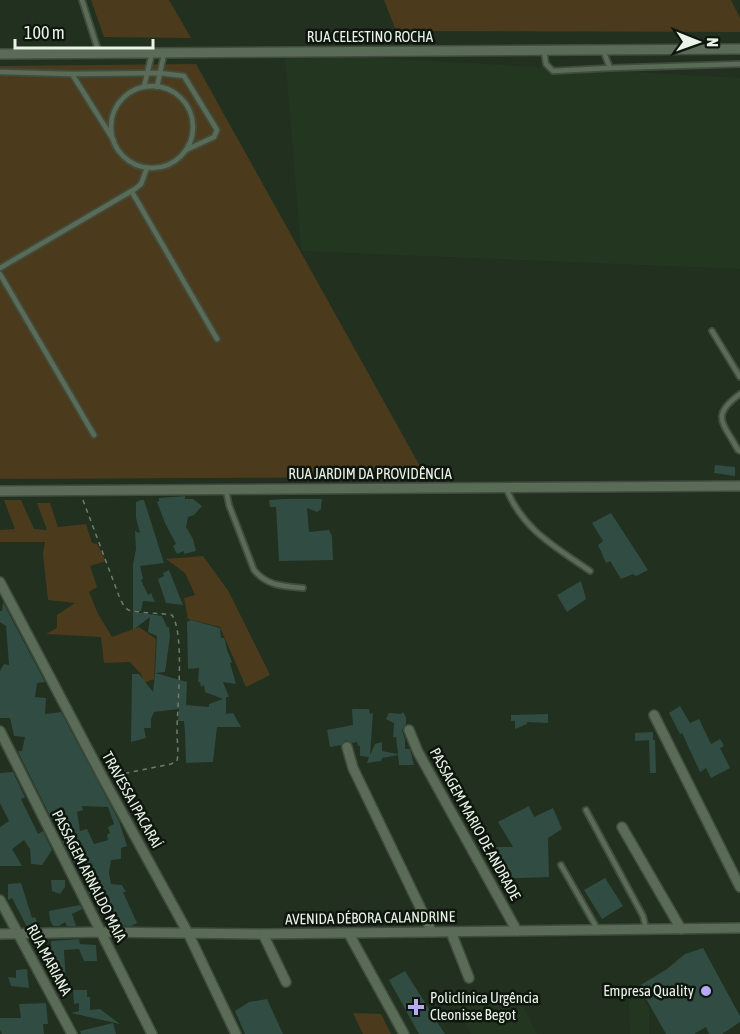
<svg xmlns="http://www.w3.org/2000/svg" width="740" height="1034" font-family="'Asap Condensed',sans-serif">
	<rect width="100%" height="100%" fill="#21301f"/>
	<g fill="#233720">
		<path d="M285,53L740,78V269L301,251Z"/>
		<path d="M629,999H643L649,1008V1034H630Z"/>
		<path d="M455,1001H520L537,1034H471Z"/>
	</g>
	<g fill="#4b3b1c">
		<path d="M91,0H169L191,38L104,37Z"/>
		<path d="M384,0H731L740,18V32L396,31Z"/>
		<path d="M196,64L426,477L0,479V66Z"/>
		<path d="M4,500H21L34,529L47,530L37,503H50L58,527L86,524L92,543L97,544L106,561L90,566L97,587L89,592L98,614L112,637L139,627L156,639L154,679L144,683L141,674L130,662L104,663L101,637L46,634L57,628V615L75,603L48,600L43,554L45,542H0V530L15,529Z"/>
		<path d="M203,556L229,592L270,675L246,687L220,627L188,619L184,598L195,595L185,573L166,559Z"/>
		<path d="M353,1013L381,1014L391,1034H363Z"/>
	</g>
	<g fill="#314c43" fill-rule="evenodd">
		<path d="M715,465L735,467V476L714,473Z"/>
		<path d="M185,496V499H193L202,506L194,515L188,517L186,527L193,539L196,551L184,554V551L177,554L173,546L176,544L165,523L157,502L159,501V498Z"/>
		<path d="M283,499H322L321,509L317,512L307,508L309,532L329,530L332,536L333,560L279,561L276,507H270L269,500Z"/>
		<path d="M141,500H144L164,563L140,566L143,579L141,580L148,595L151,593L155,602L143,601L141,611L134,612L162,616L167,627H169L170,637L165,672L155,673L157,636L148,632L150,617L133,630V564L136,549L135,531L140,533L136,518V502Z"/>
		<path d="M611,513L648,570L636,576L633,574L621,579L610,561L606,563L598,545L603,541L592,523Z"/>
		<path d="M169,570L183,605L166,603L158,579L164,576L163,573Z"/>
		<path d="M581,581L586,599L567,612L557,595Z"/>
		<path d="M3,602L45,682L37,683L35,697L46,698L45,714L61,712L119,821L127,846L121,848V859L111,860L109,873L111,884L122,885L126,892H123L137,923L131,926L108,925L94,896L91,897L86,888L85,874H80V869L72,860L59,834L58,818L52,820L19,754L18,751H22L25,737L14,736L10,718H0V671L4,664L9,665L6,626L0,622V611H2ZM82,806L108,807L114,824L108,827L110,833L107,835L108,840L94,844L87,829L80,831L77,812L83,810Z"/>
		<path d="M191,620L220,628L221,638H224L225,640L227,650L232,662L230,663L236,684L223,682L229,697H226V714L233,713L241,727H217L213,762L186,763L185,732L184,721H178L179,709L154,712L151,719V728H144L146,738L131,742L132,674H139L153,692L155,673L187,682L186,705L209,707V704L223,699L205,692L204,685L201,687L200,682H198L199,668L188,669L187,622Z"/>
		<path d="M680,706L690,723L699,719L711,744L720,739L724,746L720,748L730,768L711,778L706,768L700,772L682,733L680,734L669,713Z"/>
		<path d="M352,709H369L370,714L373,713L370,755L375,744L382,742V751L398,754L396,737H393L394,723L386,719L389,713L401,714L403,712L406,717V724L402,730L405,739V749H410L414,765H399L398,755L382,758L381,761L367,763L369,757L360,756V746H358L357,742L352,743L346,740L341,745L330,747L327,730L353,725Z"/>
		<path d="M548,714V723L527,722V724L515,729V721H511V715Z"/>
		<path d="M653,732V740L635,741V733Z"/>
		<path d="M649,740H655L656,773H650Z"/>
		<path d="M13,772L25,797L21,799L38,834L43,831L52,850L42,865L31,864L30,849L24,840L12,849L22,866H0V827L9,821L0,803V773Z"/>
		<path d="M529,806L534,817L553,808L562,829L548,838L549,877L496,879L495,847H513L498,822Z"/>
		<path d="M605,878L623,906L602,919L584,890Z"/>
		<path d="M51,880H65V887L60,894L52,891Z"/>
		<path d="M21,883L32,918L35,917L39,926L27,927L12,898L8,900V884Z"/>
		<path d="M80,905L82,909L72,914L76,926H67L65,922L59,926H53L50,920L49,911Z"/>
		<path d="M79,939L80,944L96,945L97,961H84L79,949L64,950L66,985L58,970H55L52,964L51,941Z"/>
		<path d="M703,948L740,1016V1022L722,1034H709L706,1027L694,1034H666L639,986L667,969L685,954Z"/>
		<path d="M27,969L29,988L11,986L8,977L16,978V970Z"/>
		<path d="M405,971L445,1034H419L389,980Z"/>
		<path d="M73,990H87V997H90V1010L100,1009L120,1024L71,1013L79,1011V1003L74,1004Z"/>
		<path d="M267,999L283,1034H245L235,1011L249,1002Z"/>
		<path d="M46,1003L48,1024H43L44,1034H2L0,1030V1018H21L19,1004Z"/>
		<path d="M113,1023L116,1034H81L80,1031Z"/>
	</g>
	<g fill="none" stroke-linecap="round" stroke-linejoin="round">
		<g stroke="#404d3e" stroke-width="8">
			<g id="lane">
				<path d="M82,0L99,53"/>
				<path d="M603,50L610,68L740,64"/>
				<path d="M544,51L546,64L553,71L610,68"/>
				<path d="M0,72L72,74"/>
				<circle cx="152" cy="127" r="41"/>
				<path d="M144,87L152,53"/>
				<path d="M157,87L164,54"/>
				<path d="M114,141L72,74L160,73L184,76L217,130L214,137L186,150"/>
				<path d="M132,192L217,339"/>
				<path d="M0,268L135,189L141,184L147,168"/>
				<path d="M0,274L94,435"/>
				<path d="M712,331L740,377"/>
				<path d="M740,394C710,416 723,422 738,450L740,451"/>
				<path d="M506,488C523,530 554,546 590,571"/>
				<path d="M226,490L229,505L254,570C267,586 283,586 303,588"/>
				<path d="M586,810L643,916L646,929"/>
				<path d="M561,865L598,930"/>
			</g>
		</g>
		<g stroke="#404d3e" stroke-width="12">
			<g id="street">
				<path d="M0,54L740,49"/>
				<path d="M0,491L740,486"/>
				<path d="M0,582L103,778L188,933L236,1034"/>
				<path d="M654,715L740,887"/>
				<path d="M409,730L418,752L517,931"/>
				<path d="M0,731L152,1034"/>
				<path d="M347,747L353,768L432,932"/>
				<path d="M622,827L681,929"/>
				<path d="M0,900L72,1034"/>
				<path d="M451,932L469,978"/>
				<path d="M0,934L101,932L263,934L740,928"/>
				<path d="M263,934L286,982"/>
				<path d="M349,934L404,1034"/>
			</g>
		</g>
		<path stroke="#707d6e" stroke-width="1.5" stroke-dasharray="4.5 4.5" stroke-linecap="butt" d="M83,500L119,596C121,600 123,606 127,609C131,613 163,613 172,615C185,634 177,707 177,732C177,742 179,751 177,761L171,764L112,776"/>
		<use href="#lane" stroke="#5a6b57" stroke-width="4.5"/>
		<use href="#street" stroke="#5a6b57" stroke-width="9"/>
	</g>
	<g fill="#b7abf8" stroke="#0f160e" stroke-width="2">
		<circle cx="706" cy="991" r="6"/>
		<path d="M413 998h6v6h6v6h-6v6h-6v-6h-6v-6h6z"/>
	</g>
	<g text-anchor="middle" stroke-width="5" stroke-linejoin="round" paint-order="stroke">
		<g font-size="15" fill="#e9f3e7" stroke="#0f160e">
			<text x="370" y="42">RUA CELESTINO ROCHA</text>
			<text x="370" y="479">RUA JARDIM DA PROVIDÊNCIA</text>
			<text transform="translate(132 800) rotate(61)" y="5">TRAVESSA IPACARAÍ</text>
			<text transform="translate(475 824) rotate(61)" y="5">PASSAGEM MARIO DE ANDRADE</text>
			<text transform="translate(89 876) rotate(63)" y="5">PASSAGEM ARNALDO MAIA</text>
			<text transform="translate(370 918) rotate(-1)" y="5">AVENIDA DÉBORA CALANDRINE</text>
			<text transform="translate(49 960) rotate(62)" y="5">RUA MARIANA</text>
		</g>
		<g font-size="15" fill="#e9f3e7" stroke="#0f160e" text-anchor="end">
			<text x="694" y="996">Empresa Quality</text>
			<text x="430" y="1003" text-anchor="start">Policlínica Urgência<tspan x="430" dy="17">Cleonisse Begot</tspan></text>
		</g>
	</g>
	<g transform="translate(698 42) rotate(91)" stroke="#0f160e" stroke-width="4.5" paint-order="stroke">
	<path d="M0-4.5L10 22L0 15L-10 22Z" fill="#e9f3e7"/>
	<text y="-9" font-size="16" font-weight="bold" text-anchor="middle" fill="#e9f3e7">N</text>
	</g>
	<path d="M15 39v9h138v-9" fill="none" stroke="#e9f3e7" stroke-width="3"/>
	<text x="24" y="39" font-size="18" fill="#e9f3e7" stroke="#0f160e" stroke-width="4.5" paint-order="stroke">100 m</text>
</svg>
